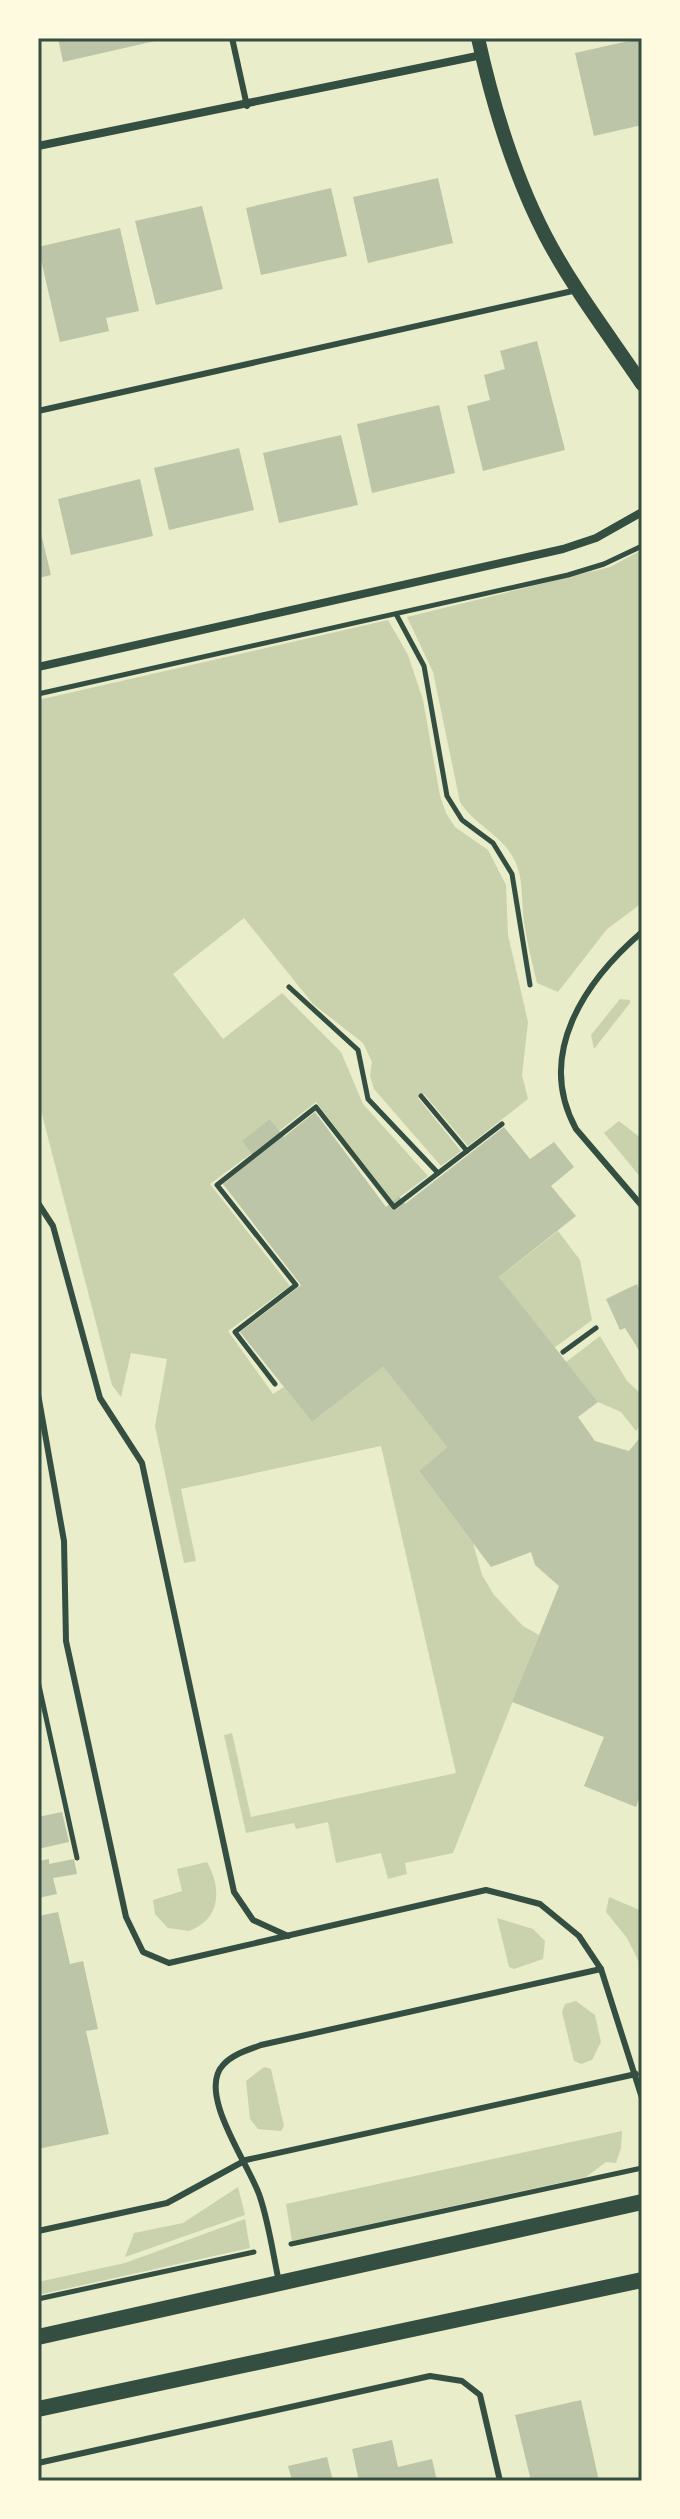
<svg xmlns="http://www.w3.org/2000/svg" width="680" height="2519" font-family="'Roboto Serif',serif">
	<rect width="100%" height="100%" fill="#e9edc9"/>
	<g fill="#cad2ad">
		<path d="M642,550V903L607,929L558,992L537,983C532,963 527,942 524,922C521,901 524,880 515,861C502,834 475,826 460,802L433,672L407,617L610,567Z"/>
		<path d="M388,620L408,655L423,700L440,796L446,813L455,827L488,850L506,885L508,935L528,1022L522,1075L528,1099L468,1146L424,1094L418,1098L461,1151L441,1166L374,1089L370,1076L372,1062L363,1043L313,1004L244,918L173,974L223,1039L282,993L341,1052L363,1104L428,1176L393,1202L316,1102L279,1131L270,1119L252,1153L210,1184L290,1286L228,1331L273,1394L284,1387L312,1422L383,1367L447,1447L419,1471L473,1543L482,1575L494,1595L523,1626L539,1635L453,1853L405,1863L407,1874L388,1879L381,1853L336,1863L328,1822L296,1829L294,1823L246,1833L224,1735L232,1733L251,1817L456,1773L381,1446L181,1489L196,1561L184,1563L155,1426L167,1359L131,1353L121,1397L112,1385L38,1099V700Z"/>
		<path d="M620,999L630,1000V1003L594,1049L591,1035Z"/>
		<path d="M619,1121L642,1139V1179L604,1133Z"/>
		<path d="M558,1231L580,1260L592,1320L554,1348L499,1277Z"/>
		<path d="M600,1336L627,1381L642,1395V1423L636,1431L621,1412L598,1402L566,1362Z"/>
		<path d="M207,1862C222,1889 221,1919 189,1931L168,1928L155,1914L153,1900L182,1891L177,1869Z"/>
		<path d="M609,1897L642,1911V1968L627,1938L606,1912Z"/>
		<path d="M497,1918L533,1929L545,1941L543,1959L514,1969L509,1967Z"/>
		<path d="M576,2001L595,2015L601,2042L592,2060L581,2064L574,2061L562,2012L565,2004Z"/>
		<path d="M264,2067L271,2069L284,2126L281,2131L258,2129L250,2119L246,2081Z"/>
		<path d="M622,2131L621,2148L616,2163L606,2162L586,2177L292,2241L286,2204Z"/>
		<path d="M238,2187L245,2215L125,2257L134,2233L183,2223Z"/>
		<path d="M245,2219L250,2248L38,2295V2282L125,2263Z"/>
	</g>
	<g fill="#bcc5a7">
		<path d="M58,38H155V41L63,62Z"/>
		<path d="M642,38V125L594,136L575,53Z"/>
		<path d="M438,178L453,243L368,263L353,197Z"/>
		<path d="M331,188L347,256L261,275L246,208Z"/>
		<path d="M202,206L223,289L156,305L135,221Z"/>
		<path d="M120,228L139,311L106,318L109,331L60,342L38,247Z"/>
		<path d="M537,341L565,450L483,471L467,406L490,400L484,375L505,369L500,351Z"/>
		<path d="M439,405L455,473L372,493L357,424Z"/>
		<path d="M341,435L358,505L279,523L263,453Z"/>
		<path d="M239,448L254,510L169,530L154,468Z"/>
		<path d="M140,479L153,536L71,555L58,499Z"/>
		<path d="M38,521L51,575L38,578Z"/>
		<path d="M315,1112L386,1207L399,1196L405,1204L504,1127L530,1159L554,1142L574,1167L551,1186L576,1216L499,1277L598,1402L578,1417L595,1441L629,1451L642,1435V1791L636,1807L584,1786L604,1737L512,1702L559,1586L535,1565L531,1552L491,1567L419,1471L447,1447L383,1367L312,1422L240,1332L301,1285L223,1184L255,1158L242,1141L270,1119L284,1137Z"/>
		<path d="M637,1284L642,1294V1355L625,1328L620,1330L606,1299Z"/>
		<path d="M62,1812L69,1842L38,1849V1817Z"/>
		<path d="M49,1859V1864L74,1859L77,1874L53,1878L57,1894L38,1898V1861Z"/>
		<path d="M58,1912L70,1964L83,1961L98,2029L86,2031L109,2134L38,2149V1916Z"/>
		<path d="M581,2400L599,2481H531L515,2415Z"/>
		<path d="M392,2440L398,2467L432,2459L437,2481H359L352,2449Z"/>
		<path d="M327,2457L333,2481H292L288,2466Z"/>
	</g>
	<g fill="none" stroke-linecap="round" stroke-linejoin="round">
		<g stroke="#344e41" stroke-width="5">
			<path d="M396,614L424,666L447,796L462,820L493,843L512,874L530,985"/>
			<path d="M38,694L568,575L604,564L642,546"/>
			<path d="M289,987L358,1050L368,1099L438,1173"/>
			<path d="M421,1096L467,1151"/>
			<path d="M563,1352L596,1328"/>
			<path d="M275,1384L235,1332L296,1285L217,1185L316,1107L394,1207L502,1124"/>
			<path d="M38,1681L77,1858"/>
			<path d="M291,2244L642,2168"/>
			<path d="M38,2299L254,2252"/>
		</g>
		<g stroke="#344e41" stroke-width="6">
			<path d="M232,38L247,106"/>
			<path d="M38,411L577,290"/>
			<path d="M642,932C585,981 535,1054 576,1129L642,1206"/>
			<path d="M38,1203L53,1226L100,1398L142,1463L234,1892L253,1920L288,1936"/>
			<path d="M38,1394L64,1541L66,1641L126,1917L143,1952L169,1963L486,1890L540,1904L579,1936L601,1969L642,2098"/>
			<path d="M38,2231L167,2203L246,2160L636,2074"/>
			<path d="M279,2282C273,2254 269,2224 260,2197C251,2167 196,2094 223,2065C233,2054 248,2050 261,2045L601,1969"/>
			<path d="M38,2463L430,2376L462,2381L480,2395L500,2481"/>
		</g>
		<g stroke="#344e41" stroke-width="8">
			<path d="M38,146L482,55"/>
			<path d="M38,667L563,549L596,538L642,512"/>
		</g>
		<path stroke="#344e41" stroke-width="14" d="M478,38C493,106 513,173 545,235C572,287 609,335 642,384"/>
		<g stroke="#344e41" stroke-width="16">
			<path d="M38,2337L642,2202"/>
			<path d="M38,2409L642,2280"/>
		</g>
	</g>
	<rect width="680" height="2519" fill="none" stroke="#fefae0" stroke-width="80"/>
	<rect x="40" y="40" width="600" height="2439" fill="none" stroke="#344e41" stroke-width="3"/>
</svg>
